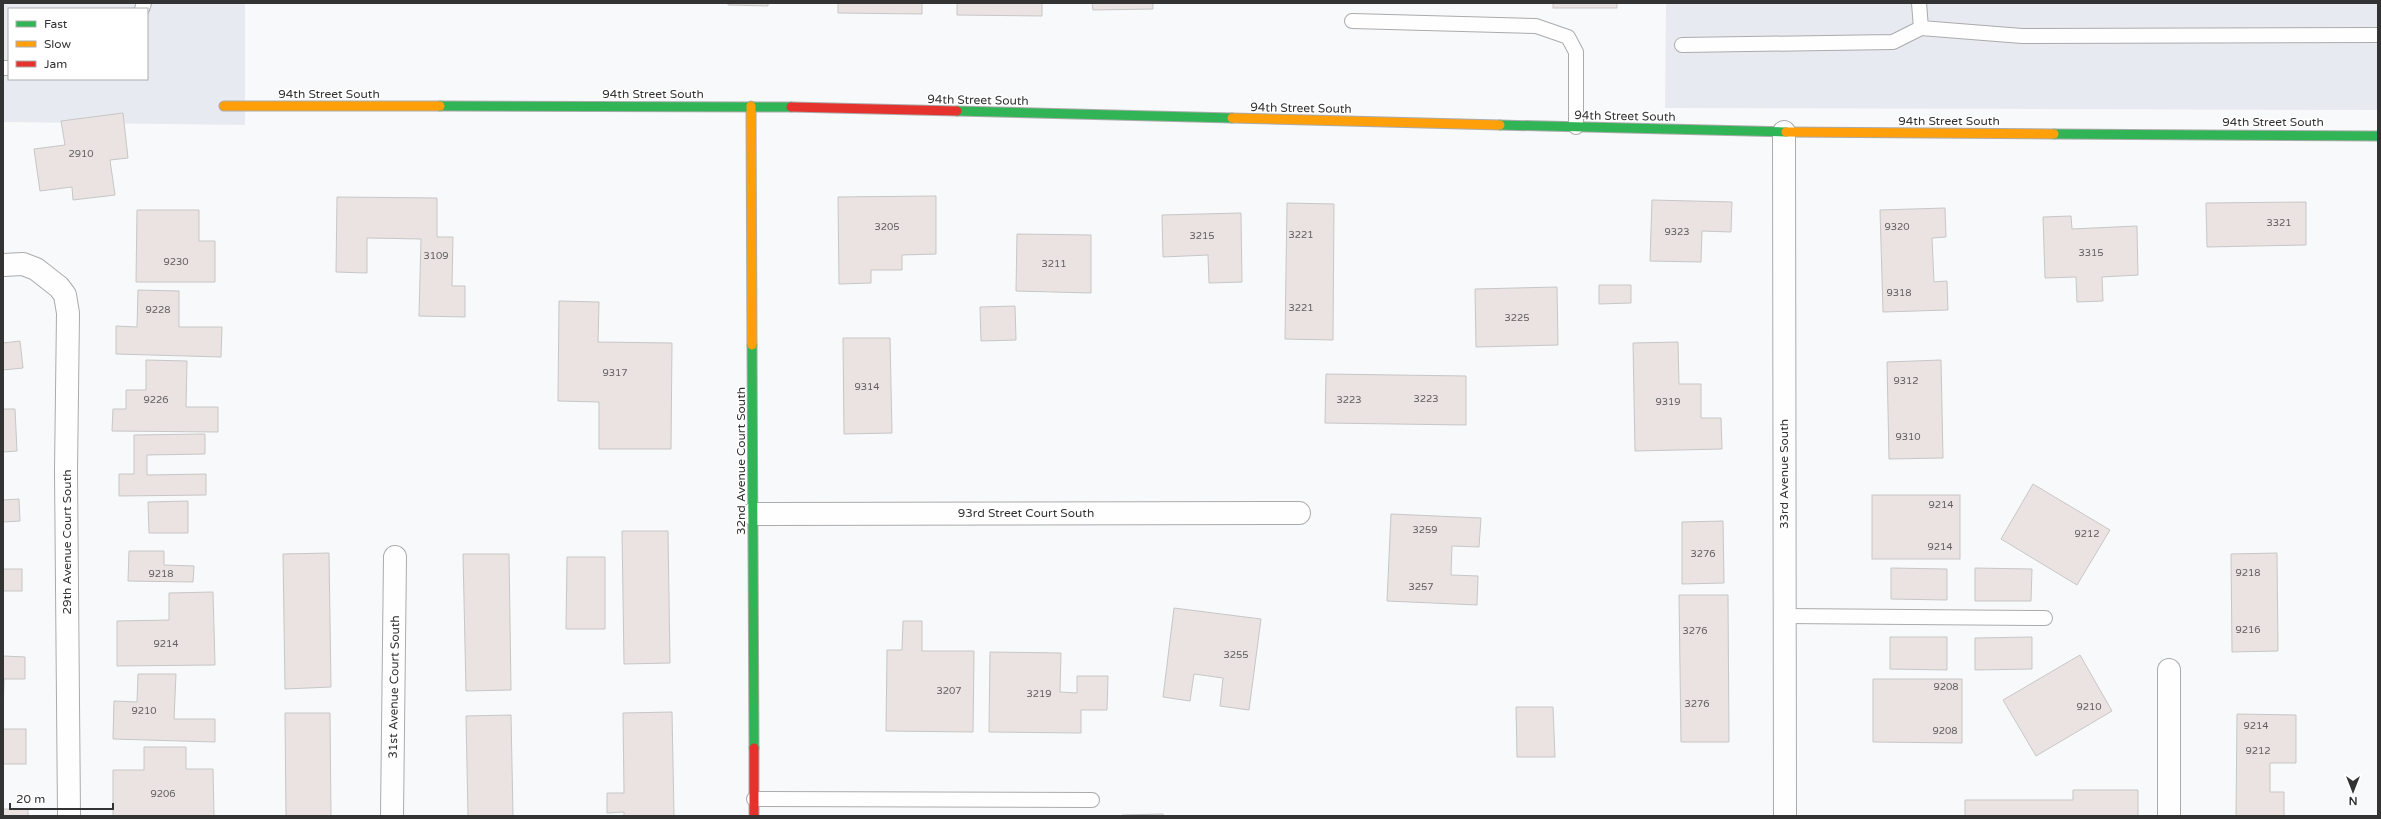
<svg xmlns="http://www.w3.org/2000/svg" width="2381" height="819" font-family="'Varela Round',sans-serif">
	<rect width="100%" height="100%" fill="#f8f9fa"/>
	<g fill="#e7eaf0" fill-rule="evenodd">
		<path d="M3,3H245V125L3,122ZM9,9H147V79H9Z"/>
		<path d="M1666,3H2378V110L1665,108Z"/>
	</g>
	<g fill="#ebe2e2" stroke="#c7c7c7">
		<path d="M728,3H768V6L728,5Z"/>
		<path d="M838,3H922V14L838,13Z"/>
		<path d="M957,3H1042V16L957,15Z"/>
		<path d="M1092,3H1153V9L1093,10Z"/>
		<rect x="1553" y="3" width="64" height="5"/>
		<path d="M123,113L128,158L110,160L115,195L73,200L72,187L40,191L34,149L65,145L61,121Z"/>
		<path d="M936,196V254L902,255V270H871V283L839,284L838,197Z"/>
		<path d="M337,197L437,198V237H453L452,286H465V317L419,316L421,239L367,238V273L336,272Z"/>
		<path d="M1652,200L1732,202L1731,232L1702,231L1701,262L1650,261Z"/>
		<path d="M2306,202V245L2207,247L2206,203Z"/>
		<path d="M1287,203L1334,204L1333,340L1285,339Z"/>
		<path d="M1945,208L1946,237L1932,238L1934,282L1947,281L1948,310L1883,312L1880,210Z"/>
		<path d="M137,210H199V241H215V282H136Z"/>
		<path d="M1241,213L1242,282L1209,283L1208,255L1163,257L1162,215Z"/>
		<path d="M2071,216L2072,229L2137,226L2138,275L2102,277L2103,301L2077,302L2076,277L2045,278L2043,217Z"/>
		<path d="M1017,234L1091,235V293L1016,291Z"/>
		<path d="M1599,285H1631V303L1599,304Z"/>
		<path d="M1557,287L1558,345L1476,347L1475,289Z"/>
		<path d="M138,290L179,291V327H222L221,357L116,354V326L137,327Z"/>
		<path d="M559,301L599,302L598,342L672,343L671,449H599V402L558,401Z"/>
		<path d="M1015,306L1016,340L981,341L980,307Z"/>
		<path d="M843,338H890L892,433L844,434Z"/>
		<path d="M20,341L23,368L3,370V343Z"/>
		<path d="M1678,342L1679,384H1701V418H1721L1722,449L1635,451L1633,343Z"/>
		<path d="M146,360L187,361L186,407H218V432L112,431L113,409H126V390H146Z"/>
		<path d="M1941,360L1943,458L1889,459L1887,362Z"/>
		<path d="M1326,374L1466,376V425L1325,423Z"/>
		<path d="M3,409H15L17,451L3,452Z"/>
		<path d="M205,434V454L147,455V475L206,474V495L119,496V474H134V435Z"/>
		<path d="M2033,484L2110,530L2077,585L2001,539Z"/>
		<rect x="1872" y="495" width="88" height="64"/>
		<path d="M19,499L20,521L3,522V500Z"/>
		<path d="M188,501V533H149L148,502Z"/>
		<path d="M1391,514L1481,518L1479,547L1452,546L1451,575L1478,576L1477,605L1387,601Z"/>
		<path d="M1723,521L1724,583L1682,584V522Z"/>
		<path d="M622,531H668L670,663L624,664Z"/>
		<path d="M129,551H164V565L194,566L193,582L128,581Z"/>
		<path d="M329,553L331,687L285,689L283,554Z"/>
		<path d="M2277,553L2278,651L2232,652L2231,554Z"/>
		<path d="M463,554H509L511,690L466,691Z"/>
		<path d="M567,557H605V629H566Z"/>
		<path d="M1891,568L1947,569V600L1891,599Z"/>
		<path d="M1975,568L2032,569L2031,601H1975Z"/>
		<rect x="3" y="569" width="19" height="22"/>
		<path d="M213,592L215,665L117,666V621L169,620V593Z"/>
		<path d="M1679,595H1728L1729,742H1681Z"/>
		<path d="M1174,608L1261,619L1249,710L1220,706L1223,678L1194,674L1190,701L1163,697Z"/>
		<path d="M903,621H922V651H974L973,732L886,731L887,650H902Z"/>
		<path d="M1890,637H1947V670L1890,669Z"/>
		<path d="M2032,637V669L1975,670V638Z"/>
		<path d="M990,652L1061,653L1060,692L1077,693V676H1108L1107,710H1081V733L989,732Z"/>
		<path d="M2080,655L2112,711L2036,756L2003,700Z"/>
		<path d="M3,656L25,657V679H4L3,722Z"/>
		<path d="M138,674H176L174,719H215V742L113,739L114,701L137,702Z"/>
		<path d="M1873,679H1962V743L1873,742Z"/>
		<path d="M1516,707H1553L1555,757H1517Z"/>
		<path d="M672,712L674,816H624V812L607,813V793H624L623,713Z"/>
		<path d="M285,713H330L331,816H286Z"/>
		<path d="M2237,714L2296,715V763H2270V792H2284V816H2236Z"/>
		<path d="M511,715L513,816H468L466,716Z"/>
		<rect x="3" y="729" width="23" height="35"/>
		<path d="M144,747H186V769H213L214,816H113V770H144Z"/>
		<path d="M2073,790H2138V816H1965V800H2073Z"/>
		<rect x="3" y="809" width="25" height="7"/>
		<path d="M1163,814L1164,816H1122V815Z"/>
	</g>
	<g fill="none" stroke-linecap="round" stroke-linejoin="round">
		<g stroke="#ababac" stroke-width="16">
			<g id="lane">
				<path d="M1919,3L1921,28L2022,36L2378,35"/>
				<path d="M142,9L144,3"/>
				<path d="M1352,21L1536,26L1568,37L1576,52V127"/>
				<path d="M1682,45L1893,42L1921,28"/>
				<path d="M3,68H9"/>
				<path d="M1785,616L2045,618"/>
				<path d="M754,799L1092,800"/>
			</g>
		</g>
		<g stroke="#ababac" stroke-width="24">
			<g id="street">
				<path d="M1784,132L1785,816"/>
				<path d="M3,265L23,264L36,269L59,287L65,295L68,313L66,471L69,816"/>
				<path d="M753,514L1299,513"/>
				<path d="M392,816L395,557"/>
				<path d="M2169,816V670"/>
			</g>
		</g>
		<g stroke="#ababac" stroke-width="11">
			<g id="fast">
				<path d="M440,106L791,107"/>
				<path d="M957,111L1232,118"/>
				<path d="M1500,125L1786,132"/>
				<path d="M2054,134L2378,136"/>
				<path d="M752,345L754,748"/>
			</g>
		</g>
		<g stroke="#ababac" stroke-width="11">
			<g id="slow">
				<path d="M224,106H440"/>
				<path d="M751,106L752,345"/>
				<path d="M1232,118L1500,125"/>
				<path d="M1786,132L2054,134"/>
			</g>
		</g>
		<g stroke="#ababac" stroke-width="11">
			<g id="jam">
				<path d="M791,107L957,111"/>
				<path d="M754,748V816"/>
			</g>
		</g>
		<use href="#lane" stroke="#fefefe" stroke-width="14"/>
		<use href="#street" stroke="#fefefe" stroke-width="22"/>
		<use href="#fast" stroke="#30b455" stroke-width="9"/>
		<use href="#slow" stroke="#ff9f0a" stroke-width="9"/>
		<use href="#jam" stroke="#e5322d" stroke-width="9"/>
	</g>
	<g text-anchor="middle" stroke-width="3" stroke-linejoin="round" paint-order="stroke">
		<g font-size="10" fill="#626060">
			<text x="81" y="157">2910</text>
			<text x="2279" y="226">3321</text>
			<text x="887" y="230">3205</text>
			<text x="1897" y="230">9320</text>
			<text x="1677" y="235">9323</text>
			<text x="1301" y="238">3221</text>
			<text x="1202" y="239">3215</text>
			<text x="2091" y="256">3315</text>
			<text x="436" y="259">3109</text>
			<text x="176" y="265">9230</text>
			<text x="1054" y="267">3211</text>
			<text x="1899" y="296">9318</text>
			<text x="1301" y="311">3221</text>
			<text x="158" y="313">9228</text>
			<text x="1517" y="321">3225</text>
			<text x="615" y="376">9317</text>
			<text x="1906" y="384">9312</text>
			<text x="867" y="390">9314</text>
			<text x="1426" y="402">3223</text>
			<text x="156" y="403">9226</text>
			<text x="1349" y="403">3223</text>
			<text x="1668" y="405">9319</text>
			<text x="1908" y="440">9310</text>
			<text x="1941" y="508">9214</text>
			<text x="1425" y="533">3259</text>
			<text x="2087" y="537">9212</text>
			<text x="1940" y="550">9214</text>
			<text x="1703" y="557">3276</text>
			<text x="2248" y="576">9218</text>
			<text x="161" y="577">9218</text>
			<text x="1421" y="590">3257</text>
			<text x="2248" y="633">9216</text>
			<text x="1695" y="634">3276</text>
			<text x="166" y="647">9214</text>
			<text x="1236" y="658">3255</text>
			<text x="1946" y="690">9208</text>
			<text x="949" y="694">3207</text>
			<text x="1039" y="697">3219</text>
			<text x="1697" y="707">3276</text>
			<text x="2089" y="710">9210</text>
			<text x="144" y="714">9210</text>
			<text x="2256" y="729">9214</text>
			<text x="1945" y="734">9208</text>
			<text x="2258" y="754">9212</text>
			<text x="163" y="797">9206</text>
		</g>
		<g font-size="12" fill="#333334" stroke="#fff">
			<text x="329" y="98">94th Street South</text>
			<text x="653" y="98">94th Street South</text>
			<text transform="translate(978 100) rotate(1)" y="4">94th Street South</text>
			<text transform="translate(1301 108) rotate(1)" y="4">94th Street South</text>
			<text transform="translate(1625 116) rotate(1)" y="4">94th Street South</text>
			<text x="1949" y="125">94th Street South</text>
			<text x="2273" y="126">94th Street South</text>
			<text transform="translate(741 461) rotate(-90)" y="4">32nd Avenue Court South</text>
			<text transform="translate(1784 474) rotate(-90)" y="4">33rd Avenue South</text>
			<text x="1026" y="517">93rd Street Court South</text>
			<text transform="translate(67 542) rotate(-90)" y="4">29th Avenue Court South</text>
			<text transform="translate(394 687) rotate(-89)" y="4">31st Avenue Court South</text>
		</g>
	</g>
	<rect width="2381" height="819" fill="none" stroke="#333334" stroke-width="8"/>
	<rect x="8" y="8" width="140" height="72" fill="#ffffff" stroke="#adadae"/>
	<rect x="16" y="21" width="20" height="6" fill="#30b455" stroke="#adadae"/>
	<text x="44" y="28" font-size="12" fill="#333334">Fast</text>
	<rect x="16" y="41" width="20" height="6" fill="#ff9f0a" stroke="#adadae"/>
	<text x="44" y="48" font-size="12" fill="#333334">Slow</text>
	<rect x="16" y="61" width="20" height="6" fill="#e5322d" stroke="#adadae"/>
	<text x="44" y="68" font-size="12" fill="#333334">Jam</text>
	<g transform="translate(2353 791) rotate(180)" stroke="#ffffff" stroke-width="3" paint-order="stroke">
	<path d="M0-3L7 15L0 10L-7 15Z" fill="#333334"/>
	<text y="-6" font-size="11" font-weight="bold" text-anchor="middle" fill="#333334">N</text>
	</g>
	<path d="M10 803v6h103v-6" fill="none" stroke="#333334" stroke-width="2"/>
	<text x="16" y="803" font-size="12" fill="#333334" stroke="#ffffff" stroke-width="3" paint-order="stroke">20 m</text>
</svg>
